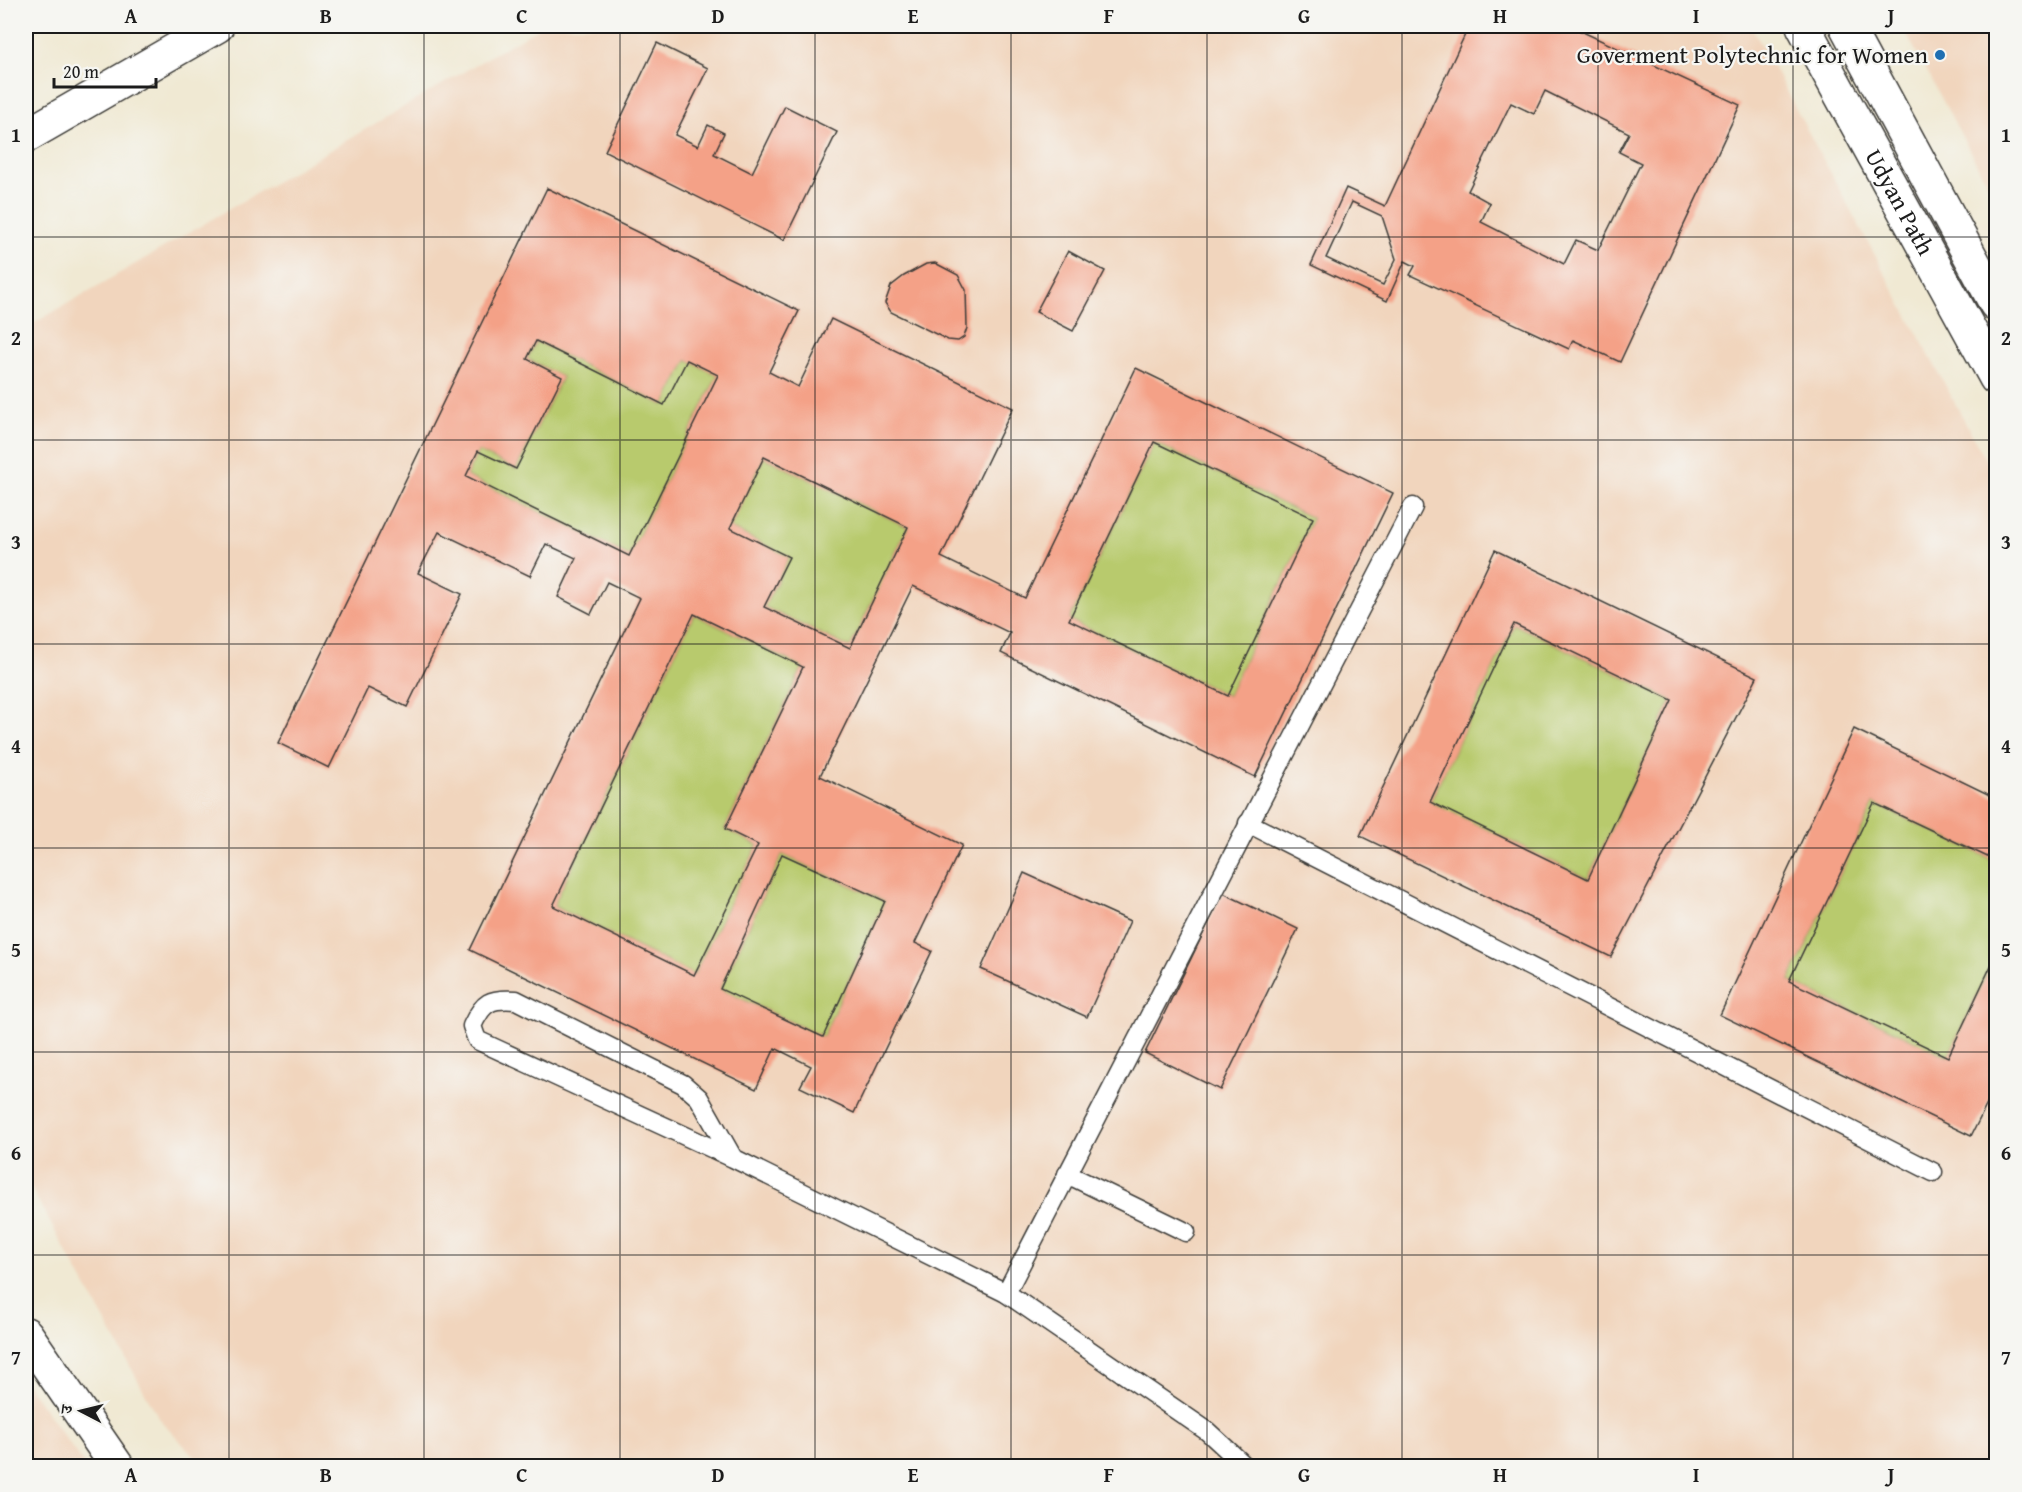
<svg xmlns="http://www.w3.org/2000/svg" width="2022" height="1492" font-family="'Gentium Book Plus','Noto Serif Devanagari',serif">
	<rect width="100%" height="100%" fill="#f6f6f2"/>
	<filter id="ink" filterUnits="userSpaceOnUse"><feTurbulence type="fractalNoise" baseFrequency=".0167" numOctaves="2"/><feDisplacementMap in="SourceGraphic" scale="12" xChannelSelector="R" yChannelSelector="G"/><feConvolveMatrix kernelMatrix="1 2 1 2 8 2 1 2 1" color-interpolation-filters="sRGB"/></filter>
	<filter id="wash" filterUnits="userSpaceOnUse"><feTurbulence type="fractalNoise" baseFrequency=".008" numOctaves="4" result="noise"/><feDisplacementMap in="SourceGraphic" scale="24" xChannelSelector="R" yChannelSelector="G"/><feGaussianBlur stdDeviation="1.35" result="paint"/><feColorMatrix in="noise" values="0 0 0 0 0 0 0 0 0 0 0 0 0 0 0 0 0 1.4 0 .05"/><feComposite in="paint" operator="in"/></filter>
	<g filter="url(#wash)">
		<rect width="100%" height="100%" fill="#f0e9d3"/>
		<g fill="#f1d5bd">
			<path d="M542,26H1751L1996,479V1466H203L159,1418L26,1179V328Z"/>
			<path d="M1902,26H1996V200L1928,73Z"/>
			<path d="M26,1383L85,1466H26Z"/>
		</g>
		<g fill="#b8ca6d" stroke="#6a7344" stroke-width="1.5">
			<path d="M536,341L664,405L687,360L718,375L629,556L466,476L478,451L516,469L562,377L527,359Z"/>
			<path d="M1154,442L1313,518L1228,696L1069,620Z"/>
			<path d="M764,457L908,527L850,648L764,607L789,557L730,528Z"/>
			<path d="M694,614L803,667L725,829L758,845L694,975L553,906Z"/>
			<path d="M1514,624L1672,700L1588,879L1430,802Z"/>
			<path d="M1874,803L1996,861V955L1948,1057L1789,981Z"/>
			<path d="M782,854L885,901L823,1037L720,989Z"/>
		</g>
		<g id="blocks">
			<g fill="#f4a187" fill-rule="evenodd">
				<path d="M1469,26H1570L1740,105L1620,362L1573,340L1569,349L1410,275L1415,266L1405,261L1387,301L1311,265L1346,188L1385,206ZM1545,91L1629,133L1619,152L1641,163L1598,250L1576,240L1564,264L1481,222L1490,203L1468,191L1511,103L1534,114ZM1352,202L1382,216L1396,259L1383,285L1326,258Z"/>
				<path d="M657,43L708,68L675,135L698,146L708,125L724,133L714,154L752,173L785,106L837,132L784,240L605,151Z"/>
				<path d="M547,188L799,311L769,372L798,387L831,319L1013,408L941,557L1025,598L1136,368L1393,493L1255,777L1001,653L1010,633L913,586L820,776L962,845L915,943L932,951L854,1113L800,1087L811,1066L775,1048L756,1089L470,950L640,598L607,582L591,614L558,597L576,558L546,544L530,576L439,532L418,573L462,594L407,707L368,688L329,768L278,743ZM536,341L664,405L687,360L718,375L629,556L466,476L478,451L516,469L562,377L527,359ZM1154,442L1313,518L1228,696L1069,620ZM764,457L908,527L850,648L764,607L789,557L730,528ZM694,614L803,667L725,829L758,845L694,975L553,906ZM782,854L885,901L823,1037L720,989Z"/>
				<path d="M1068,251L1105,271L1073,331L1036,312Z"/>
				<path d="M935,263L958,275L966,290L967,328L964,337L958,341L948,340L891,312L885,303L891,286L904,276L926,264Z"/>
				<path d="M1495,550L1757,677L1611,957L1360,836ZM1514,624L1672,700L1588,879L1430,802Z"/>
				<path d="M1854,729L1996,798V861L1874,803L1789,981L1948,1057L1996,955V1086L1971,1136L1720,1015Z"/>
				<path d="M1024,873L1130,921L1087,1017L981,969Z"/>
				<path d="M1223,893L1298,929L1220,1090L1145,1053Z"/>
			</g>
		</g>
	</g>
	<g filter="url(#ink)">
		<use href="#blocks" fill-opacity="0" stroke="#3c3b37" stroke-width="1.5"/>
		<g fill="none" stroke-linecap="round" stroke-linejoin="round">
			<g stroke="#3c3b37" stroke-width="21">
				<g id="service">
					<path d="M1248,823L1933,1172"/>
					<path d="M733,1158L699,1098L683,1084L516,1000C490,998 483,1002 472,1026L477,1040L733,1158L1006,1293L1207,1431L1245,1466"/>
					<path d="M1067,1174L1186,1232"/>
					<path d="M1006,1293L1413,507"/>
				</g>
			</g>
			<g stroke="#3c3b37" stroke-width="36">
				<path id="minor" d="M26,136L217,26"/>
			</g>
			<g stroke="#3c3b37" stroke-width="36">
				<path id="tertiary" d="M26,1334L117,1466"/>
			</g>
			<g stroke="#3c3b37" stroke-width="36">
				<g id="secondary">
					<path id="s1" d="M1803,26L1996,378"/>
					<path d="M1846,26L1996,304"/>
				</g>
			</g>
			<use href="#service" stroke="#fff" stroke-width="18"/>
			<use href="#minor" stroke="#fff" stroke-width="33"/>
			<use href="#tertiary" stroke="#fff" stroke-width="33"/>
			<use href="#secondary" stroke="#fff" stroke-width="33"/>
		</g>
	</g>
	<path fill="none" stroke="#1c1c1c" stroke-width="1.5" stroke-opacity="0.55" d="M229,26V1466M424,26V1466M620,26V1466M815,26V1466M1011,26V1466M1207,26V1466M1402,26V1466M1598,26V1466M1793,26V1466M26,237H1996M26,440H1996M26,644H1996M26,848H1996M26,1052H1996M26,1255H1996"/>
	<circle fill="#1f6fb2" stroke="#f6f6f2" stroke-width="2" cx="1940" cy="55" r="6"/>
	<g text-anchor="middle" stroke-width="4.5" stroke-linejoin="round" paint-order="stroke">
		<g font-size="24" fill="#1c1c1c" stroke="#f6f6f2" text-anchor="end">
			<text x="1928" y="63">Goverment Polytechnic for Women</text>
		</g>
		<g font-size="24" fill="#1c1c1c" stroke="#f6f6f2">
			<text dy="8" stroke="none"><textPath href="#s1" startOffset="201">Udyan Path</textPath></text>
		</g>
	</g>
	<rect width="2022" height="1492" fill="none" stroke="#f6f6f2" stroke-width="66"/>
	<g transform="translate(81 1411) rotate(277)" stroke="#f6f6f2" stroke-width="4.5" paint-order="stroke">
	<path d="M0-4.5L10 22L0 15L-10 22Z" fill="#1c1c1c"/>
	<text y="-9" font-size="16" font-weight="bold" text-anchor="middle" fill="#1c1c1c">उ</text>
	</g>
	<path d="M54 78v9h102v-9" fill="none" stroke="#1c1c1c" stroke-width="3"/>
	<text x="63" y="78" font-size="18" fill="#1c1c1c" stroke="#f6f6f2" stroke-width="4.5" paint-order="stroke">20 m</text>
	<rect x="33" y="33" width="1956" height="1426" fill="none" stroke="#1c1c1c" stroke-width="2"/>
	<g font-size="20" text-anchor="middle" font-weight="bold" fill="#1c1c1c">
		<text x="131" y="23">A</text>
		<text x="326" y="23">B</text>
		<text x="522" y="23">C</text>
		<text x="718" y="23">D</text>
		<text x="913" y="23">E</text>
		<text x="1109" y="23">F</text>
		<text x="1304" y="23">G</text>
		<text x="1500" y="23">H</text>
		<text x="1696" y="23">I</text>
		<text x="1891" y="23">J</text>
		<text x="16" y="142">1</text>
		<text x="2006" y="142">1</text>
		<text x="16" y="345">2</text>
		<text x="2006" y="345">2</text>
		<text x="16" y="549">3</text>
		<text x="2006" y="549">3</text>
		<text x="16" y="753">4</text>
		<text x="2006" y="753">4</text>
		<text x="16" y="957">5</text>
		<text x="2006" y="957">5</text>
		<text x="16" y="1160">6</text>
		<text x="2006" y="1160">6</text>
		<text x="16" y="1364">7</text>
		<text x="2006" y="1364">7</text>
		<text x="131" y="1482">A</text>
		<text x="326" y="1482">B</text>
		<text x="522" y="1482">C</text>
		<text x="718" y="1482">D</text>
		<text x="913" y="1482">E</text>
		<text x="1109" y="1482">F</text>
		<text x="1304" y="1482">G</text>
		<text x="1500" y="1482">H</text>
		<text x="1696" y="1482">I</text>
		<text x="1891" y="1482">J</text>
	</g>
</svg>
